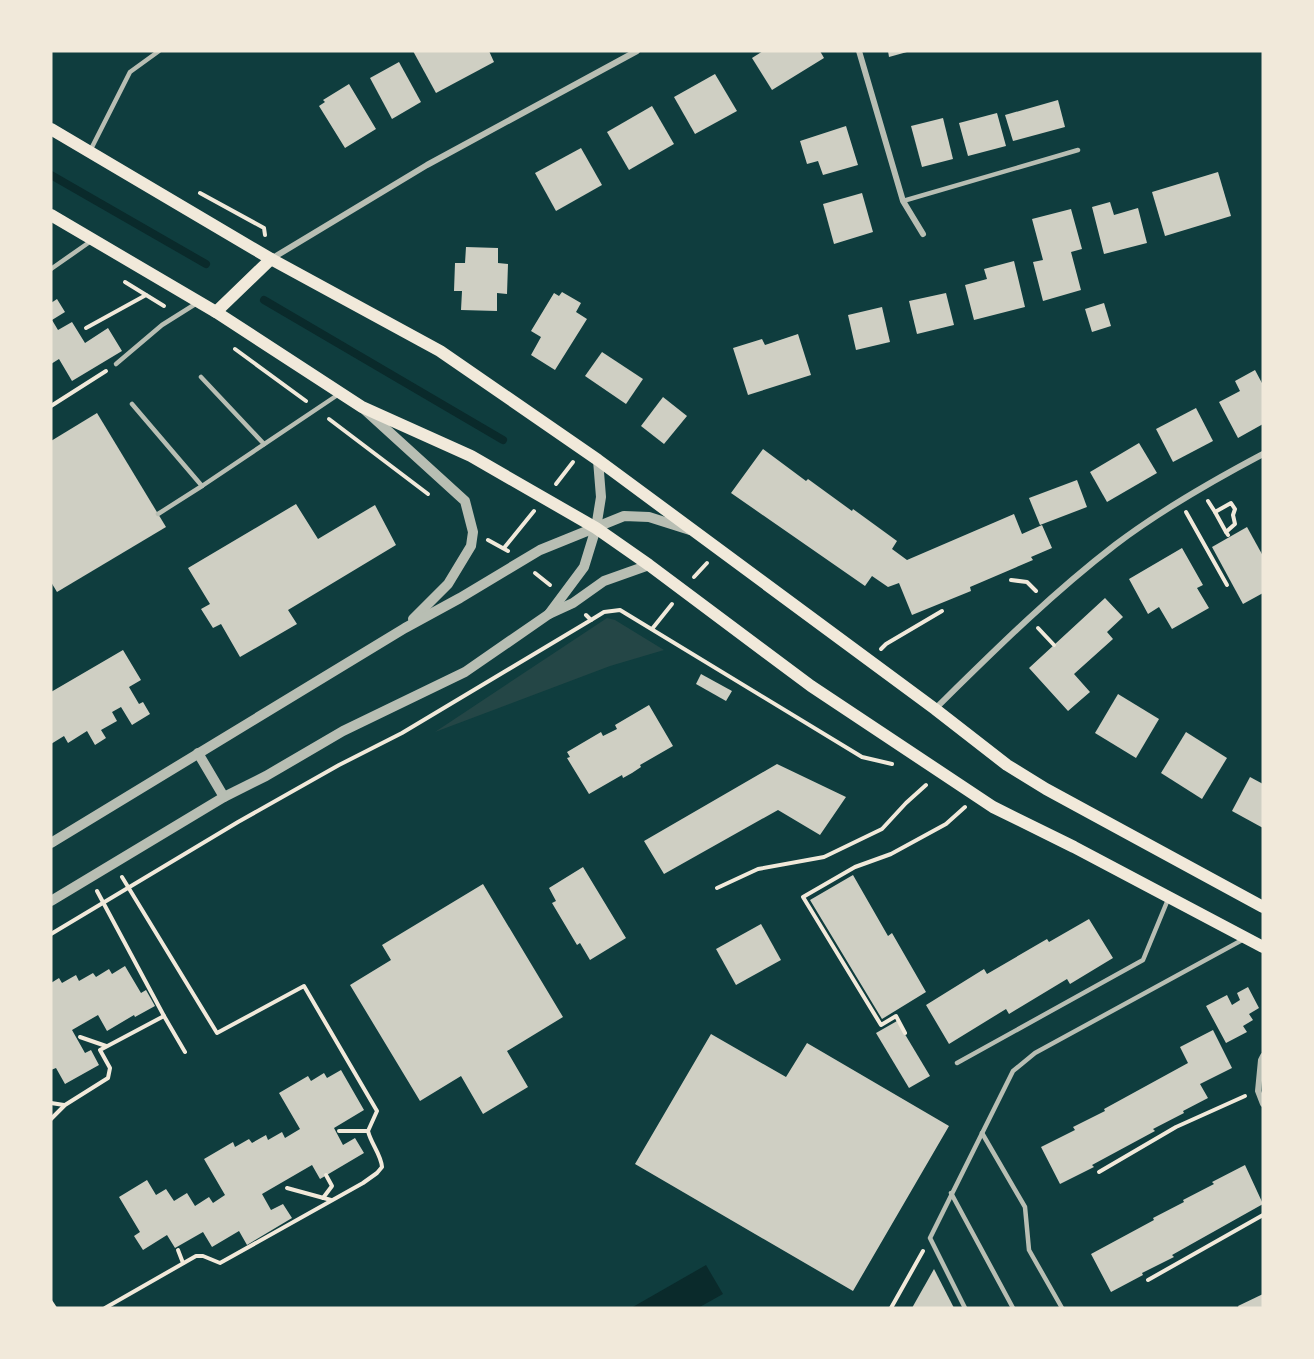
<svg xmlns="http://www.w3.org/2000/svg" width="1314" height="1359" font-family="'Fira Sans Condensed',sans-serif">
	<rect width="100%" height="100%" fill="#0f3d3e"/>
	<path fill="#244646" d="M607,618L615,620L664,650L610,666L435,732Z"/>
	<path fill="#0a2a2b" d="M706,1265L723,1294L698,1308H631Z"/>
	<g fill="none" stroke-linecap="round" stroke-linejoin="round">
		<g stroke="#0a2a2b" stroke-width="8">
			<path d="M51,175L206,264"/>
			<path d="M264,300L503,440"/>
		</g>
	</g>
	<g fill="#cfcfc3">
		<path d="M413,51H489L494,62L436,93Z"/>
		<path d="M763,51H820L824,58L772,90L752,58Z"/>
		<path d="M888,51H907V52L889,57Z"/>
		<path d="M399,62L421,102L392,119L370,78Z"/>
		<path d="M715,74L737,111L695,134L674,97Z"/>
		<path d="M349,84L376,129L345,148L319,106L325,102L323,100Z"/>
		<path d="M1058,100L1065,127L1013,141L1005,115Z"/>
		<path d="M652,106L674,144L629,170L607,132Z"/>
		<path d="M997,113L1006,146L968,156L959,123Z"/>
		<path d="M943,118L953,159L922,167L911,126Z"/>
		<path d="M846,126L858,165L823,175L818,161L807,164L800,141Z"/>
		<path d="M581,148L602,185L556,211L535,173Z"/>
		<path d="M1218,172L1231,216L1165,236L1152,192Z"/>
		<path d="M862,193L873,232L834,244L823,204Z"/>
		<path d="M1110,202L1114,215L1138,208L1147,243L1104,254L1092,207Z"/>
		<path d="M1071,209L1082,249L1071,252L1081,290L1043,301L1033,262L1043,260L1032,219Z"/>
		<path d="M466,247L498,248V263L508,264L507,294L497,293V311L461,310L462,291H454L455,263H465Z"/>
		<path d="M1014,261L1025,307L974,320L965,285L987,279L984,269Z"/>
		<path d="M562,292L581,303L576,312L587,319L555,370L531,355L541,337L531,331L554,293L559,296Z"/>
		<path d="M946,293L954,325L917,334L909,301Z"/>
		<path d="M57,299L65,312L52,320L58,330L72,322L85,343L108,328L122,351L72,381L59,359L51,364V303Z"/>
		<path d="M1104,303L1111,326L1092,332L1085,309Z"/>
		<path d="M882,307L890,342L856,350L848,315Z"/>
		<path d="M798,334L811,375L748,395L733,348L762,339L765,345Z"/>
		<path d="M602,352L643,379L626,404L585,376Z"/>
		<path d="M1255,370L1263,385V424L1238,438L1219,402L1240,391L1235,381Z"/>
		<path d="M663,397L687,416L664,444L641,426Z"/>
		<path d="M1196,408L1213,441L1173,462L1156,429Z"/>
		<path d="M97,413L166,527L57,592L51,582V441Z"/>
		<path d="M1139,443L1157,473L1107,502L1090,472Z"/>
		<path d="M763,449L806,481L808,479L852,511L853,509L897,541L892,549L907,560L1014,514L1022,534L1042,525L1052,548L1031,557L1033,560L970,587L971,591L912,615L899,583L888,587L872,576L865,586L731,493Z"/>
		<path d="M1077,480L1087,507L1040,525L1029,498Z"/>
		<path d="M296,504L318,539L375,505L396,545L288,610L297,624L240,657L221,624L213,628L201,609L210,604L188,568Z"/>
		<path d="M1247,527L1263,556V593L1243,604L1212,547Z"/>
		<path d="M1182,548L1203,585L1197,588L1209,608L1172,629L1159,607L1148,614L1129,579Z"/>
		<path d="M1105,598L1123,617L1107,632L1113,639L1074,674L1090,692L1068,711L1029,668Z"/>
		<path d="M123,650L141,680L129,687L139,704L143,702L150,714L132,725L121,707L112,712L117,721L101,730L106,738L95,745L87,731L68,743L64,736L51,744V692Z"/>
		<path d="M701,674L732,691L726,701L696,684Z"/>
		<path d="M1118,694L1159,719L1136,758L1095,733Z"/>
		<path d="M649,705L673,746L640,765L641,767L632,773L623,778L622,775L589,794L567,758L570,757L567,752L601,732L603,736L617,729L615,725Z"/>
		<path d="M1186,732L1227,758L1202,799L1161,773Z"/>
		<path d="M777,764L846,797L820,835L778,810L664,874L644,841Z"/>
		<path d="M1250,777L1263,784V828L1232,811Z"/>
		<path d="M583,867L626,938L590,960L580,943L577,945L552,903L556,901L549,888Z"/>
		<path d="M853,875L888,936L892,933L926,992L882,1019L810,900Z"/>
		<path d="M483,884L563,1017L507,1051L528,1087L483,1114L461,1076L420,1101L350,985L391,960L382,945Z"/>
		<path d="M1089,919L1113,958L1070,984L1067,979L1009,1014L1006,1009L949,1044L926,1005L984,969L987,974L1047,939L1049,942Z"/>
		<path d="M761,924L781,960L736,985L716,949Z"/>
		<path d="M125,966L141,993L146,990L155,1006L135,1017L134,1015L107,1031L98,1015L72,1030L85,1053L91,1050L99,1065L65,1084L56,1068L51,1070V983L59,978L62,983L76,975L79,981L93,973L96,977L109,969L112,974Z"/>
		<path d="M1248,987L1259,1008L1249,1014L1253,1020L1243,1026L1247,1032L1226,1043L1206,1006L1227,995L1232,1005L1240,1000L1237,993Z"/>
		<path d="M897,1021L930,1076L909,1088L876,1033Z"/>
		<path d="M1213,1030L1232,1068L1200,1084L1208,1098L1183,1111L1184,1113L1153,1129L1155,1131L1092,1165L1094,1167L1060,1184L1041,1147L1075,1130L1073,1127L1105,1111L1104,1109L1188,1063L1180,1047Z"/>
		<path d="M711,1034L786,1077L807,1043L949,1126L853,1291L635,1164Z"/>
		<path d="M341,1070L364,1110L334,1128L343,1145L355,1138L364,1153L320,1179L312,1165L262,1194L271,1210L283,1204L292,1218L247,1245L239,1231L212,1247L203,1232L175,1248L167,1235L143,1250L134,1236L140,1232L119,1197L147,1180L156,1195L166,1189L174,1201L187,1193L195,1206L209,1197L213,1203L225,1195L204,1159L233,1142L235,1147L249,1139L252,1143L266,1135L268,1140L282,1132L285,1138L300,1129L279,1093L308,1076L311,1081L324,1073L327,1078Z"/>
		<path d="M1245,1165L1263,1204L1172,1255L1174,1257L1142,1273L1143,1275L1111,1292L1091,1254L1154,1220L1153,1218L1184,1202L1183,1200L1214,1184L1212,1182Z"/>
		<path d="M934,1269L954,1308H912Z"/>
		<path d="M1263,1294V1308H1239L1238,1306Z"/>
	</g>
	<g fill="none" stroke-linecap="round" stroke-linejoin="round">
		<g stroke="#f1e9da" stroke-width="4">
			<path d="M200,193L264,228L265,235"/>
			<path d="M125,282L164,306"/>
			<path d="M86,328L146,295"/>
			<path d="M235,349L306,401"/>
			<path d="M51,406L106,371"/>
			<path d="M329,419L428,494"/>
			<path d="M556,484L573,462"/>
			<path d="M1208,501L1215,512L1231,503L1235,509L1233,515L1235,524L1226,532L1228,535"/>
			<path d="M1186,512L1227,585"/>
			<path d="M1215,512L1226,532"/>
			<path d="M488,540L508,551"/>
			<path d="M504,548L534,511"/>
			<path d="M535,573L550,585"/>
			<path d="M694,577L707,563"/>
			<path d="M1011,580L1027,582L1036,591"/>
			<path d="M586,615L591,620L604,612L620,610L862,757L892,764"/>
			<path d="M1038,628L1054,645"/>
			<path d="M652,629L672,604"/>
			<path d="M881,649L886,644L942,611"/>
			<path d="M717,888L758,869L824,857L882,829L906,803L926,785"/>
			<path d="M51,934L238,822L339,765L402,733L591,620"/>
			<path d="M164,1016L185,1052"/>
			<path d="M905,1033L896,1016L881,1025L803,897L855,867L891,854L946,824L965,807"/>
			<path d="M80,1037L106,1046"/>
			<path d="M51,1103L64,1105"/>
			<path d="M51,1119L65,1105L108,1078L110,1068L100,1050L164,1016L97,891"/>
			<path d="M339,1131H368"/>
			<path d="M1099,1172L1176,1127L1245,1096"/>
			<path d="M287,1188L331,1200"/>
			<path d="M323,1198L332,1186L326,1175"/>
			<path d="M178,1250L183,1263"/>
			<path d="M1148,1280L1263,1215"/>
			<path d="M51,1302L55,1308"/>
			<path d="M105,1308L196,1256H203L220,1263L363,1183L377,1173L382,1167C381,1154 371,1144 368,1131L377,1111L304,986L217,1033L122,877"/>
			<path d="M891,1308L923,1251"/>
		</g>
		<g stroke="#b8beb3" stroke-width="4.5">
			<path d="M90,151L130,72L159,51"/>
			<path d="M903,201L1078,150"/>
			<path d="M51,269L91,241"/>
			<path d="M116,364L162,325L197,303"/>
			<path d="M201,377L264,444"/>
			<path d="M132,404L202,486L339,394"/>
			<path d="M158,514L202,486"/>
			<path d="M957,1063L1143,960L1169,897"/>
			<path d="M982,1133L1025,1207L1029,1250L1062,1308"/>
			<path d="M951,1193L1013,1308"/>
			<path d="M965,1308L930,1238L1013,1071L1035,1053L1244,939"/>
		</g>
		<g stroke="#b8beb3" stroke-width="6">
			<path d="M859,51L903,201L923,234"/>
			<path d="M271,259L427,165L637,51"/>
			<path d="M935,709C993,652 1050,595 1115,545C1161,510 1212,481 1263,454"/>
			<path d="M1263,1056L1261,1060L1258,1091L1263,1104"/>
		</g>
		<g stroke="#b8beb3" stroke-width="10">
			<path d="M365,410L465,501L473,532L471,546L448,584L413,619"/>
			<path d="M549,614L584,567L596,528L601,497L598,460"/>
			<path d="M198,753L224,797"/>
			<path d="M51,843L405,628L460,598L540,550L624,516L649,517L690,530"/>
			<path d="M51,901L224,797L266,776L343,731L465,672L549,614L573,603L604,581L649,565"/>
		</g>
		<g stroke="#f1e9da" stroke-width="12">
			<path d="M51,129L271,259L440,351L598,460L935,709L1007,765L1046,789L1263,907"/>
			<path d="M51,215L216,312L362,407L471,456L596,528L649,565L811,686L993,807L1074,847L1263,947"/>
			<path d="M216,312L271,259"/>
		</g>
	</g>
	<rect width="1314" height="1359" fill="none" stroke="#f1e9da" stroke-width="105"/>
</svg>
